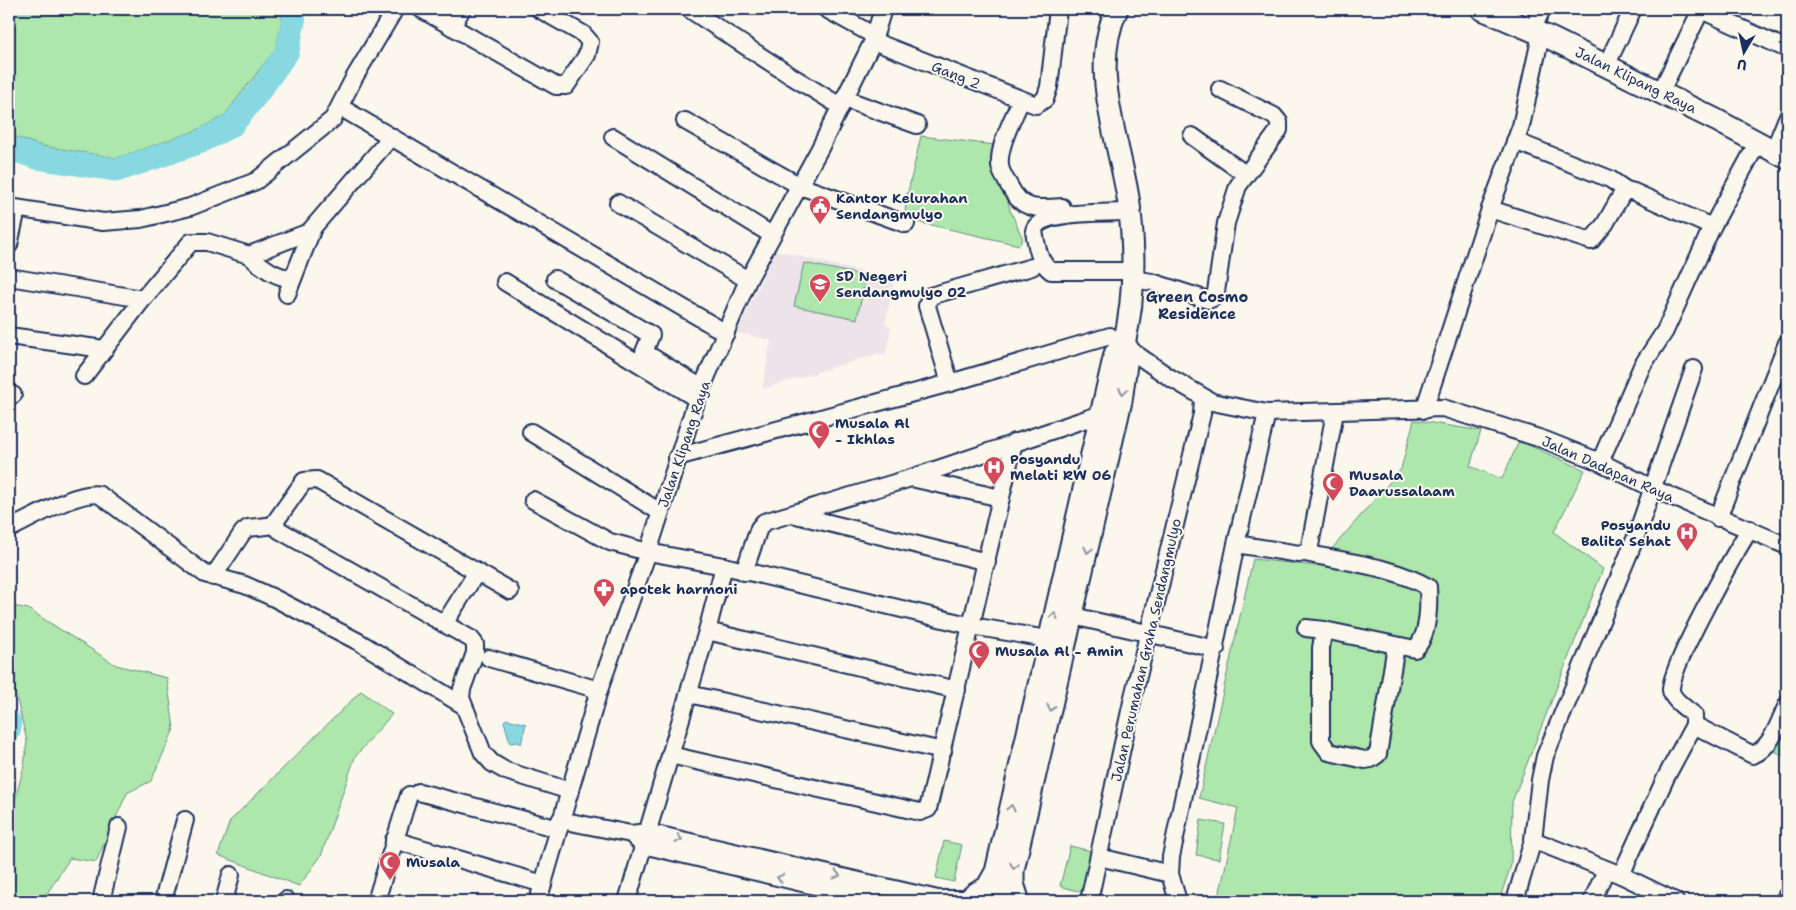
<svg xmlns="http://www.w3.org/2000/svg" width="1796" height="910" font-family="'Shantell Sans',sans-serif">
	<rect width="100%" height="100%" fill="#fbf7ec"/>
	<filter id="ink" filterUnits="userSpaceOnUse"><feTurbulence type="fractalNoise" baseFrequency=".02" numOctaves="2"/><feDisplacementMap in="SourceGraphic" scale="10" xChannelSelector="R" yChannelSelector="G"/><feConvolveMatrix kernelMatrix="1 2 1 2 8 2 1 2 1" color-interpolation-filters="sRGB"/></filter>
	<g filter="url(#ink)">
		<path fill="#ede4ea" d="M775,250L894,280L885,325L891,327L886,355L877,354L762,389L771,340L737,333Z"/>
		<g fill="#aee7ab" stroke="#648b84">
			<path d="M9,9H281L282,19L276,48L224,116L195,131L117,158L42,146L9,135Z"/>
			<path d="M921,136L995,145L1010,210L1023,239L1019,245L904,219L907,196Z"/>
			<path d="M804,263L866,276L857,319L794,306Z"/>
			<path d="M1414,420L1481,431L1470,466L1502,479L1519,441L1585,470L1554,532L1603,569L1512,802L1511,865L1499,901H1218L1238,808L1199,798L1253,559L1317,566L1401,469Z"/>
			<path d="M9,605L28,609L116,665L167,678L174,729L151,781L127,793L96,862L70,858L42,901H9V823L24,766L27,741L15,692L9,685Z"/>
			<path d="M361,691L392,714L355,757L321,856L299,886L218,855L230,821Z"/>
			<path d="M1785,734L1787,735V757L1769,749L1775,736L1782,739Z"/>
			<path d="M1201,820L1225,824L1219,859L1196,855Z"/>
			<path d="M944,841L962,845L954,882L936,878Z"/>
			<path d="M1070,846L1091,851L1081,892L1060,886Z"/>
		</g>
		<path fill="#87d8e0" stroke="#5c94ac" d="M507,719L526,724L521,744L518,742L510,743L504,721Z"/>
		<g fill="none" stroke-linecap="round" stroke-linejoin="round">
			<g stroke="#87d8e0" stroke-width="24">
				<path d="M9,148L39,158L118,170L200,142L232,125L257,94L287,52L294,19L293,9"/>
				<path d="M9,722V729"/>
			</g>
			<g stroke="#1b2f5e" stroke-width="20">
				<g id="minor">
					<path d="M421,9L556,86H566L587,55L590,42L583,34L539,9"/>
					<path d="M689,9L788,74L840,106"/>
					<path d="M826,9L875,36"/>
					<path d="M1702,9L1701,10L1787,49"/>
					<path d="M452,27L462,9"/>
					<path d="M1532,31L1542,9"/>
					<path d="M873,41L1036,105L1045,99L1049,87L1058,9"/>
					<path d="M1606,66L1633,9"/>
					<path d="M1660,93L1701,10L1697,9"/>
					<path d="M845,99L917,125"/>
					<path d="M1021,100C1014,117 995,151 1001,170C1003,176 1007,182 1010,187C1022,211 1038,209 1062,207"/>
					<path d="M340,107L726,333"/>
					<path d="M685,121L800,186L906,224"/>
					<path d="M1192,136L1245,174"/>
					<path d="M613,137L772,235"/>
					<path d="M1515,141L1610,179L1626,190"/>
					<path d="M1774,150L1787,118"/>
					<path d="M618,203L748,280"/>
					<path d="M9,207L103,222L141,219L190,207L256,181L333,119L354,78L395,9"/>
					<path d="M1490,209L1591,241L1605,224L1622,194L1626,190L1634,192L1712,227"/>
					<path d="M1130,212C1111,213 1037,210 1034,231C1037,246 1038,261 1051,271H1133"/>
					<path d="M9,245L17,209"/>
					<path d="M249,255C260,266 278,279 293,278"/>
					<path d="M9,277L143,299"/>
					<path d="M555,279L651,335L644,352L702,388"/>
					<path d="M1134,279L1152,282L1208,300L1213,298L1216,292L1226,223L1238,186L1279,130V122L1274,116L1220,89"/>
					<path d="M505,282L697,399"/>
					<path d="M287,294L312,230"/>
					<path d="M9,336L104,349"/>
					<path d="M84,376L143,299L191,242H207L249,255L309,232L391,137"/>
					<path d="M950,383L927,306L930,296L1032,267"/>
					<path d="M9,394L13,395"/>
					<path d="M1424,410L1490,209L1521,126L1541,35"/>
					<path d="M531,432L660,512"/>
					<path d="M677,457L950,383L1110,336L1169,377L1212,402L1267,413L1443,408L1545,440L1600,462L1652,488L1787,546"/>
					<path d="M1600,462L1642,366L1665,331L1712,227L1758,142"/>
					<path d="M911,478L1001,498"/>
					<path d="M533,500L610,542L648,552L724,566L972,626L1059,641"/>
					<path d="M792,514L987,562"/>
					<path d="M1718,518L1787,343"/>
					<path d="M9,529C29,520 80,489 100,495L205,574L245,585L274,598L359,642L461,704"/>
					<path d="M1750,529C1734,554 1670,667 1671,690C1672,700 1687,709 1694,715V725L1753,755C1772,747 1779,722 1787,705"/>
					<path d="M1236,544L1299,554L1309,551L1335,412"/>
					<path d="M1305,553C1345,562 1392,566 1428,587C1429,606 1429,636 1415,649L1324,630L1321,648V741L1329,752L1365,760L1371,759L1378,754L1396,646"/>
					<path d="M744,572L759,528L764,522L911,478L1101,414"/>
					<path d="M213,577L243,532L248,528L276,525"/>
					<path d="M510,591L317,480L304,481L275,522L279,530L471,639L475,644V653L462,689L461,698L483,753L492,763L506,771L570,791"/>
					<path d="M1073,616L1216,649"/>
					<path d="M444,624L477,572"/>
					<path d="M1306,628L1324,630"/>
					<path d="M707,631L957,690"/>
					<path d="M489,658L599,690"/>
					<path d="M689,694L943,751"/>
					<path d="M670,755L920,812L928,809L1014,442"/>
					<path d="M419,792L559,829"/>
					<path d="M560,820L631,834L647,832L938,899H969"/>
					<path d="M635,838L643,845L878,901"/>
					<path d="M394,840L543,884"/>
					<path d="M1099,857L1170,874"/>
					<path d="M1621,875L1533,840L1540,780L1545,756L1635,539L1694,369"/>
					<path d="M101,901L119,827"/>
					<path d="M163,901L185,820"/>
					<path d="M224,901L231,875"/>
					<path d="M286,901V900"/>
					<path d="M376,901L409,795"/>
					<path d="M538,901L599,690L648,552L697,399L748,280L820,148L873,41L883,9"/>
					<path d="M627,901L707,631L724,566"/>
					<path d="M1089,901L1133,697L1202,414L1203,398"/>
					<path d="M1178,901L1170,874L1171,857L1236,544L1267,413"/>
					<path d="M1515,901L1533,840"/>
					<path d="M1592,901L1606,870"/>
					<path d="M1675,901L1621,875L1666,777L1694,725"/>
					<path d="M1784,901L1787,895"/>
				</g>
			</g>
			<g stroke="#1b2f5e" stroke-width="25">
				<g id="major">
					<path d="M1482,9L1550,38L1716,120L1787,158"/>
					<path d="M987,888L996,872L1115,354"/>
					<path d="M1017,896L1013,884V870L1121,401L1128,349L1124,344C1135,298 1135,251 1129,204C1120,140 1088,71 1117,9"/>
					<path d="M968,901C976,891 988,886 1001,888"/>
				</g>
			</g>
			<use href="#minor" stroke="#fbf7ec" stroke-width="16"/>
			<use href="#major" stroke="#fbf7ec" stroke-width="21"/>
		</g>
		<defs><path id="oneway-chevron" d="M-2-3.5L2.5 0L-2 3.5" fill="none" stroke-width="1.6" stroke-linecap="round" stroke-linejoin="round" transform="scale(1.25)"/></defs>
		<g stroke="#8b93a5">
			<use href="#oneway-chevron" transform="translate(1123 391) rotate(98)"/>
			<use href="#oneway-chevron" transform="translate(1088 550) rotate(103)"/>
			<use href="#oneway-chevron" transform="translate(1054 616) rotate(-77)"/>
			<use href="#oneway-chevron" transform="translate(1051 708) rotate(103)"/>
			<use href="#oneway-chevron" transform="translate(1011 808) rotate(-77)"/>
			<use href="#oneway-chevron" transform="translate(679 839) rotate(13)"/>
			<use href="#oneway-chevron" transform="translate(1014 866) rotate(101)"/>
			<use href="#oneway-chevron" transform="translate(837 875) rotate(13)"/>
			<use href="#oneway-chevron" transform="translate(780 878) rotate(-167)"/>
		</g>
	</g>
	<defs>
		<g id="civic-pin" transform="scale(1.125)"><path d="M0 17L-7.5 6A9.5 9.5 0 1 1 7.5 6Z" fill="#d1495b" stroke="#fbf7ec"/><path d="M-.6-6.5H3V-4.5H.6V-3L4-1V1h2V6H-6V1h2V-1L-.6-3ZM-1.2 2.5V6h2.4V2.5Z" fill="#fff"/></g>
		<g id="school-pin" transform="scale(1.125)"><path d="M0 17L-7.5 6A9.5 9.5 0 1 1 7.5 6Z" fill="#d1495b" stroke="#fbf7ec"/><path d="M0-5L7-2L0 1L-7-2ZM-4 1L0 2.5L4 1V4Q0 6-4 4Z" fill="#fff"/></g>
		<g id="mosque-pin" transform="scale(1.125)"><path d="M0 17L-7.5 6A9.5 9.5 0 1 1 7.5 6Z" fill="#d1495b" stroke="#fbf7ec"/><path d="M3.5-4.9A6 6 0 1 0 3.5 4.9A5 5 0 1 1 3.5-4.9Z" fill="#fff"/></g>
		<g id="hospital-pin" transform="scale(1.125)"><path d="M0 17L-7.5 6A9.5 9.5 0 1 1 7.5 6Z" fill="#d1495b" stroke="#fbf7ec"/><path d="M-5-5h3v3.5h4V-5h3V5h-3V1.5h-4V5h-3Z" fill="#fff"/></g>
		<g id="pharmacy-pin" transform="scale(1.125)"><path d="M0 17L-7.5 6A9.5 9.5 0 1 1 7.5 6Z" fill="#d1495b" stroke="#fbf7ec"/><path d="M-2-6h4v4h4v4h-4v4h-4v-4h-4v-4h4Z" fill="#fff"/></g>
	</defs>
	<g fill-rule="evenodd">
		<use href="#civic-pin" x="820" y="206"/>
		<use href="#school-pin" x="820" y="284"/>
		<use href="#mosque-pin" x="819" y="431"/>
		<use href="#hospital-pin" x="994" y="467"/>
		<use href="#mosque-pin" x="1333" y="483"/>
		<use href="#hospital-pin" x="1687" y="533"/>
		<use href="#pharmacy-pin" x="604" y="589"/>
		<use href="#mosque-pin" x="979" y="651"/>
		<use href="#mosque-pin" x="390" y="862"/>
	</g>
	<g text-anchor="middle" stroke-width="4" stroke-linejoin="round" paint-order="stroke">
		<g font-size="14" fill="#1b2f5e" stroke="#fbf7ec">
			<text transform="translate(956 75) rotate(22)" y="5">Gang 2</text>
			<text transform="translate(1636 80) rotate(26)" y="5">Jalan Klipang Raya</text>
			<text transform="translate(684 444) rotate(-71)" y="5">Jalan Klipang Raya</text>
			<text transform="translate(1608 469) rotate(24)" y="5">Jalan Dadapan Raya</text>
			<text transform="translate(1146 650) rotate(-77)" y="5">Jalan Perumahan Graha Sendangmulyo</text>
		</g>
		<g font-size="14" font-weight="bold" fill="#1b2f5e" stroke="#fbf7ec" text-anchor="start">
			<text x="836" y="203">Kantor Kelurahan<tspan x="836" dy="16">Sendangmulyo</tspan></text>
			<text x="836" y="281">SD Negeri<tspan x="836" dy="16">Sendangmulyo 02</tspan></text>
			<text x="835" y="428">Musala Al<tspan x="835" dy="16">- Ikhlas</tspan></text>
			<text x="1010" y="464">Posyandu<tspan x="1010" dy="16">Melati RW 06</tspan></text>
			<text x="1349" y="480">Musala<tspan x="1349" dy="16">Daarussalaam</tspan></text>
			<text x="1671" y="530" text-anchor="end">Posyandu<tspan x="1671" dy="16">Balita Sehat</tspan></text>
			<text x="620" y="594">apotek harmoni</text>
			<text x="995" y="656">Musala Al - Amin</text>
			<text x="406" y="867">Musala</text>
		</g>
		<g font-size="15" font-weight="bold" fill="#1b2f5e" stroke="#fbf7ec">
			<text x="1197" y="302">Green Cosmo<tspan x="1197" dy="17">Residence</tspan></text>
		</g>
	</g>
	<rect width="1796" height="910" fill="none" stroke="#fbf7ec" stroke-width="30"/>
	<rect x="15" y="15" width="1766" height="880" fill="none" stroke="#1b2f5e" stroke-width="2" filter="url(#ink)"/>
	<g transform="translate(1744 52) rotate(189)" stroke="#fbf7ec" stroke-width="4" paint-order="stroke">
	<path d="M0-4L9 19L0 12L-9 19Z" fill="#1b2f5e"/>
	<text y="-8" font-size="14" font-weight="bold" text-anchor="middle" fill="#1b2f5e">U</text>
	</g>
</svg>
